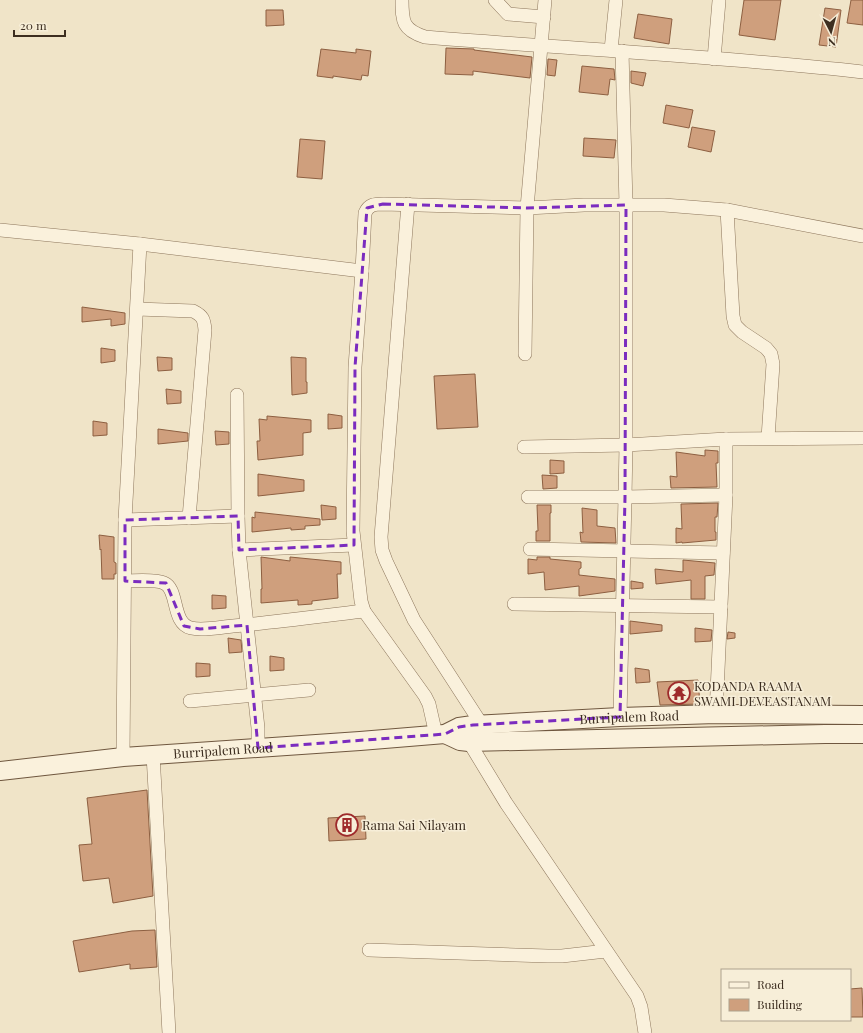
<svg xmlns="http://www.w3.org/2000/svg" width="863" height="1033" font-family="'Playfair Display',serif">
	<rect width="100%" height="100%" fill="#f0e4c8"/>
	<g fill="#cf9f7d" stroke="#8d5f41">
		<path d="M744,0H781L775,40L739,35Z"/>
		<path d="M851,0H863V25L847,23Z"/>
		<path d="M825,8L841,10L836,47L819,45Z"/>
		<path d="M266,10H283L284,25L266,26Z"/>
		<path d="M638,14L672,19L669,44L634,38Z"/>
		<path d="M446,48L474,49V50L532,57L530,78L473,71V75L445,74Z"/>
		<path d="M321,49L356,53V49L371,51L368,76L362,75L361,80L333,76V78L317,76Z"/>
		<path d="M548,59L557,60L555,76L547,75Z"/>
		<path d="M582,66L614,69L615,80L610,79L608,95L579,92Z"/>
		<path d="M631,71L646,73L643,86L631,83Z"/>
		<path d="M666,105L693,110L689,128L663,123Z"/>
		<path d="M692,127L715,131L711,152L688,147Z"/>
		<path d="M584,138L616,140L614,158L583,156Z"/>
		<path d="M300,139L325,141L322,179L297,177Z"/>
		<path d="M82,307L125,313V324L111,326V319L82,322Z"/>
		<path d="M101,348L115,350V361L101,363Z"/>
		<path d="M157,357L172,358V370L158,371Z"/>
		<path d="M291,357L306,358V382H307V393L292,395Z"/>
		<path d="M475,374L478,427L437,429L434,376Z"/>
		<path d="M166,389L181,391V403L167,404Z"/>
		<path d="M328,414L342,416V428L328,429Z"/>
		<path d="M267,416L311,420V432L303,433V455L258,460L257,441H260L259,419L267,420Z"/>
		<path d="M93,421L107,423V435L93,436Z"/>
		<path d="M158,429L188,433V441L158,444Z"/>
		<path d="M215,431L229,432V444L216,445Z"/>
		<path d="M705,450L718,451V463H716L717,487L671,488L670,476L677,477L676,452L705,456Z"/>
		<path d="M550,460L564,461V473L550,474Z"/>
		<path d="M258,474L304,480V491L258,496Z"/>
		<path d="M542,475L557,476V488L543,489Z"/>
		<path d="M718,503L717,517H715V532H716V540L682,543V542L676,543V528L682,529L681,504Z"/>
		<path d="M321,505L336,507V519L322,520Z"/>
		<path d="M537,505H551V513H550V541H536V531H538Z"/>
		<path d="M582,508L597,510V526L615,528L616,543L581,542L580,532L583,533Z"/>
		<path d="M255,512L320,519V525L305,526V529L291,530V528L252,532V517L255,518Z"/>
		<path d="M99,535L114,537V562L116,563V574H114V579H102L101,549L100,550Z"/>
		<path d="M261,557L290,561V557L341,562V574H337L338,598L312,601V604L298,605V600L261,603V589H262Z"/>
		<path d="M537,557H550V559L581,562V568L579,569V575L615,579V591L579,596V586L545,590L544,572L528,574V559L537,560Z"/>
		<path d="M683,560L715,563L714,575L705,576V599H691V580L656,584L655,569L683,572Z"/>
		<path d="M631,581L643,583V588L631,589Z"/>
		<path d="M212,595L226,596V608L212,609Z"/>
		<path d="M630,621L662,625V631L630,634Z"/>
		<path d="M695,628L712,630L711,641L695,642Z"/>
		<path d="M728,632L735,633V638L727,639Z"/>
		<path d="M228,638L241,640L242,652L229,653Z"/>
		<path d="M270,656L284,658V670L270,671Z"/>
		<path d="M196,663L210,664V676L196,677Z"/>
		<path d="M635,668L649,670L650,682L636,683Z"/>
		<path d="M698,680L700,704L660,705L657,682Z"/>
		<path d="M147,790L153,896L113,903L109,878L83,881L79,845L92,844L87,798Z"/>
		<path d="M365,816L366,839L329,841L328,818Z"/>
		<path d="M155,930L157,967L130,969V964L79,972L73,941L132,931Z"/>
		<path d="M862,988L863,1017H850V989Z"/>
	</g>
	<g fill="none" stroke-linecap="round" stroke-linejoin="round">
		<g stroke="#8d765c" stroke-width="14">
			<g id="minor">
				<path d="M402,0C402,22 403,30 425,37C571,49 718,56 863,72"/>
				<path d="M495,0L508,14L544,17"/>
				<path d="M611,50L616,0"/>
				<path d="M714,59L719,1"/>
				<path d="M408,204L381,537L382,550L386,561L414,620L482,725"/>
				<path d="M727,210L733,316L735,325L742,332L766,348L771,354L773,364L768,438"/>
				<path d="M0,230L140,244L362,271"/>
				<path d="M137,309L193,311C203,316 204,319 205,330L189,518"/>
				<path d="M525,354L527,208L545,0"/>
				<path d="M237,395L238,516L239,550L258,728V748"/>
				<path d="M524,447L626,445L726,439L863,438"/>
				<path d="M528,497H625L726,495"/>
				<path d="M125,520L238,516"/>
				<path d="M530,549L723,553"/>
				<path d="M239,550L354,545"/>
				<path d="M125,581C135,581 155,579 164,583C179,589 171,623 191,628C203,631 221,627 233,626C277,622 321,616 364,611"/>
				<path d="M514,604L721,607"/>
				<path d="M190,701L309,690"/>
				<path d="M716,714L726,495V439"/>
				<path d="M620,717L625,497L626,445V205L622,51"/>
				<path d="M436,735L429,704L425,696L364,611L361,601L353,531L355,367L362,271L365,213C369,204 375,204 383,204L527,208L584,205H664L727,210L863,236"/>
				<path d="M469,742L506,803L637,996L641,1007L645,1033"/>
				<path d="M153,755L169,1033"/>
				<path d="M123,757L125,520L140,244"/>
				<path d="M369,950L548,956H562L606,951"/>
			</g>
		</g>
		<g stroke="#6f573f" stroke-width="20">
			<g id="secondary">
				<path d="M445,734L460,741L469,742L825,734H863"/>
				<path id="s1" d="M0,771L123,757L360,741L445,734L459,727L473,725L620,717L716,714L863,715"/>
			</g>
		</g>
		<use href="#minor" stroke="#faf1dc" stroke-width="13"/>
		<use href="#secondary" stroke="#faf1dc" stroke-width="18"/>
	</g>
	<path fill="none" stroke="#7b2cbf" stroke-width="3" stroke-dasharray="8 5" stroke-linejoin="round" d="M383,204L527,208L626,205L625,497L620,717L473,725L459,727L445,734L258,748L247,625L200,629L184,626L166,583L125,581V520L238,516L239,550L354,545L355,367L367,208Z"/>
	<defs>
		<g id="temple-ring" transform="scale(1.15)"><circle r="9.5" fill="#f7eed8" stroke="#9e2a2b" stroke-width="1.5"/><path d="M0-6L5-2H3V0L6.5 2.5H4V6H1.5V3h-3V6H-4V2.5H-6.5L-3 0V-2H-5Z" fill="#9e2a2b"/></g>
		<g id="building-ring" transform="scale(1.15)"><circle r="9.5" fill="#f7eed8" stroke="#9e2a2b" stroke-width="1.5"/><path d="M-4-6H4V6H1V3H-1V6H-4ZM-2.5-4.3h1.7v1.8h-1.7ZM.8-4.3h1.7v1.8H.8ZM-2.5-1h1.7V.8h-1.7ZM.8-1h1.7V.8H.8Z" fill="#9e2a2b"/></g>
	</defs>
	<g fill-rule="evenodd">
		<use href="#temple-ring" x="679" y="693"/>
		<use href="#building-ring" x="347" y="825"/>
	</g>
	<g text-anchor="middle" stroke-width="3" stroke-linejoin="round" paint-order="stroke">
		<g font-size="13" fill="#3d2e20" stroke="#f7eed8" text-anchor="start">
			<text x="694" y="691">KODANDA RAAMA<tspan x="694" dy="15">SWAMI DEVEASTANAM</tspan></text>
			<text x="362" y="830">Rama Sai Nilayam</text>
		</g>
		<g font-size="13" fill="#3d2e20" stroke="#f7eed8">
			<text dy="5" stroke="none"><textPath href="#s1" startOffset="633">Burripalem Road</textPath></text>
			<text dy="5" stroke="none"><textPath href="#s1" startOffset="224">Burripalem Road</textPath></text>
		</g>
	</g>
	<rect x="721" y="969" width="130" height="52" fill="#f7eed8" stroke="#ada18e"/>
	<rect x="729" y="982" width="20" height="6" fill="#faf1dc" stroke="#ada18e"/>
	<text x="757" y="989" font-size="12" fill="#3d2e20">Road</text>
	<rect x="729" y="999" width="20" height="12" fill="#cf9f7d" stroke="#ada18e"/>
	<text x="757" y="1009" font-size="12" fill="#3d2e20">Building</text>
	<g transform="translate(831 32) rotate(174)" stroke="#f7eed8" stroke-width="3" paint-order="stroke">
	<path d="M0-3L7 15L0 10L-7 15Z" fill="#3d2e20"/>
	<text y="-6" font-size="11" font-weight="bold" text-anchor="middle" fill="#3d2e20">N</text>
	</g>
	<path d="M14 30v6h51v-6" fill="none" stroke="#3d2e20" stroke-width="2"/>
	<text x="20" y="30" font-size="12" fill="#3d2e20" stroke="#f7eed8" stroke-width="3" paint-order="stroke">20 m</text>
</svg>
